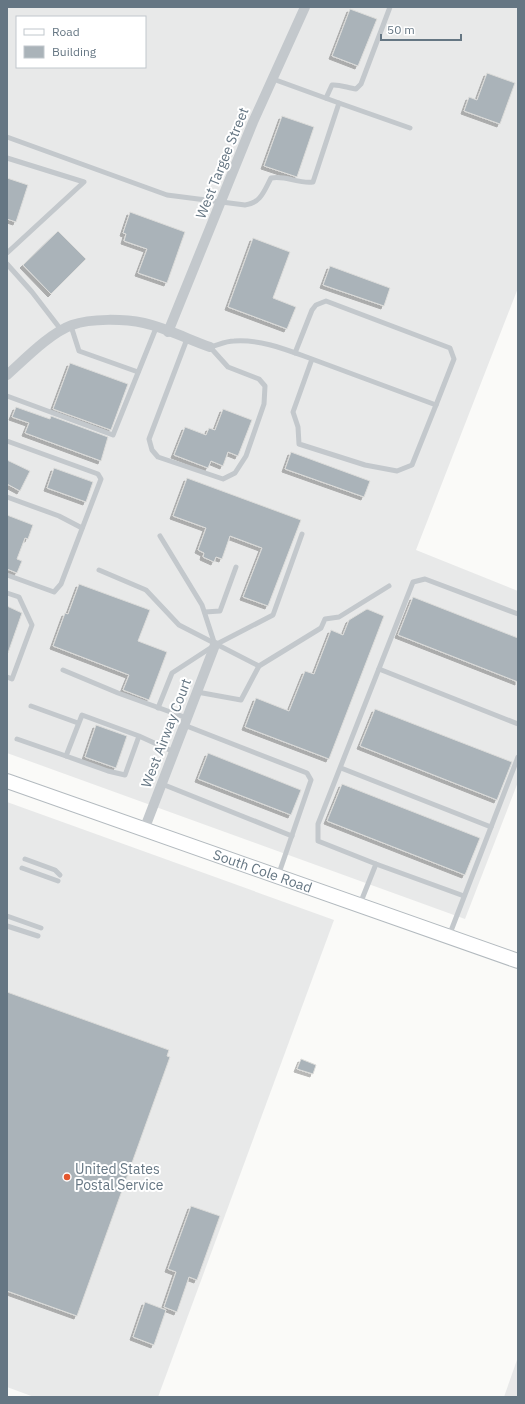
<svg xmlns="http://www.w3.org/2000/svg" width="525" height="1404" font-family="'IBM Plex Sans',sans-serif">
	<defs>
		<filter id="shadow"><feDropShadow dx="-3" dy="3" stdDeviation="0" flood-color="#0004"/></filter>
	</defs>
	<rect width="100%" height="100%" fill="#fafaf8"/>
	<g fill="#e8e9e9" fill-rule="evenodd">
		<path d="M7,7H518V288L416,550L518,591V782L465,919L7,753ZM17,17H145V67H17Z"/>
		<path d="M7,802L334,920L158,1397H34L7,1387Z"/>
		<path d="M518,1357V1397H504Z"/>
	</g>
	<g fill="#aab3b9" stroke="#dcdcda" filter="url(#shadow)">
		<path d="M350,9L377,19L358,66L332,56Z"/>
		<path d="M487,73L515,83L500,124L464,111L469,97L477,100Z"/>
		<path d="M282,116L314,127L297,177L264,166Z"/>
		<path d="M7,178L28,185L16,222L7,219Z"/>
		<path d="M130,212L185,232L167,283L138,273L147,249L124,241L126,234L123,233Z"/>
		<path d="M58,231L86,259L51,294L23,265Z"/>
		<path d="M253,238L290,252L273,298L296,307L287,329L228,307Z"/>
		<path d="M330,266L390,288L384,306L323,285Z"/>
		<path d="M70,363L128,384L111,430L53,409Z"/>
		<path d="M16,407L50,419L51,416L108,437L101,461L25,433L29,423L12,417Z"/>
		<path d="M223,409L252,420L238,456L228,452L223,466L211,461L208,468L174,455L185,427L206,435L209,428L215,430Z"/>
		<path d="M291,452L370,481L364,497L285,469Z"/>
		<path d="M7,460L30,471L20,491L7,484Z"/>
		<path d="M54,468L93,482L86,502L47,488Z"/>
		<path d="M187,478L301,520L268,606L243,597L262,548L230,536L222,559L216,557L214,562L203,557L204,553L198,550L206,528L173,516Z"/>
		<path d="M7,515L33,525L28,539L25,538L17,559L22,561L17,573L7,569Z"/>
		<path d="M79,584L150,610L138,641L167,652L149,700L123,690L129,675L53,646L65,613L68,614Z"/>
		<path d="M413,597L518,638V682L398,635Z"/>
		<path d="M7,606L22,613L8,653L7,652Z"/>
		<path d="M367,609L384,616L329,759L245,727L256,698L289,711L305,671L314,674L331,630L343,635L349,620Z"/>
		<path d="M375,709L512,762L497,800L360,746Z"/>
		<path d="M96,725L127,736L116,768L85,757Z"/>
		<path d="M208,753L301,790L291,815L198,779Z"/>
		<path d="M342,784L480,838L465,875L327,821Z"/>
		<path d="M7,992L169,1050L167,1056L170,1057L77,1316L7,1291Z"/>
		<path d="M301,1059L316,1065L313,1074L297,1069Z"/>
		<path d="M191,1206L220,1216L197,1280L189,1277L177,1312L164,1307L176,1272L168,1269Z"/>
		<path d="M145,1302L166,1310L154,1345L133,1337Z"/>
	</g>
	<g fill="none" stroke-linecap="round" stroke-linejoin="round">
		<g stroke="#b3babf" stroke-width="16">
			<g id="secondary">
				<path id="s1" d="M7,781L518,961"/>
			</g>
		</g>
		<g stroke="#c3c8cc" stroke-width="5">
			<path d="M326,98L332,85C339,84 348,88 356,89L361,84L390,7"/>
			<path d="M339,103L410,128"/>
			<path d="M7,137L167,195L245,205C261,203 264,191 271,178C286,175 298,184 313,182L339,103L273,79"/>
			<path d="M7,158L84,182L7,253"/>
			<path d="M7,264L32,292L62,331"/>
			<path d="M71,326L79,351L138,372"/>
			<path d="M187,339L149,439L152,450L158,457L223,479L235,473L246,456L264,404L265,386L259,379L228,367L210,347C218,345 226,341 234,341C261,339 287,350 312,359L436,405L412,465L397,471L365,465L299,444L298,427L293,412L312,359"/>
			<path d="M295,353L312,310L316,305L326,301L450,348L454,359L436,405"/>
			<path d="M7,396L113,435L156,328"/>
			<path d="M7,441L98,474L101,479L61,584L54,592L7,575"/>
			<path d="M7,497L59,516L82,528"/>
			<path d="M160,536L202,605L215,645"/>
			<path d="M99,570L146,590L179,625L259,666"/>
			<path d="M7,593L19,597L32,625L12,679L7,677"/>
			<path d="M205,612L220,611L236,567"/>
			<path d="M379,669L518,724"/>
			<path d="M63,670L118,693L187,718"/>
			<path d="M197,692L241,700L259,666L321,628L325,619L339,617L389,586"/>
			<path d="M31,706L78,723"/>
			<path d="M158,708L172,673L215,645L273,615L302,534"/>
			<path d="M184,725L307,773L311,780L278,876"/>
			<path d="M139,736L125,775L108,771L66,756L82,715L139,736L174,752"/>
			<path d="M17,739L66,756"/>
			<path d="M341,768L491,827"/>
			<path d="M162,784L292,836"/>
			<path d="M25,859L55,870L60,875"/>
			<path d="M376,864L464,896"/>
			<path d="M22,868L58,881"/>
			<path d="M360,904L376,864L318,841V824L413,582L425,579L518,614"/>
			<path d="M7,916L41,928"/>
			<path d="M7,926L38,936"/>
			<path d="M449,936L518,757"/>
		</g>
		<g stroke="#c3c8cc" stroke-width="10">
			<path d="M168,332L253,122L305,7"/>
			<path d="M7,375C25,359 50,333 72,325C91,318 125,319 144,323C166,328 190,340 210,347"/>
			<path d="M144,830L215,645"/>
		</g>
		<use href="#secondary" stroke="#fff" stroke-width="14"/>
	</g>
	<circle fill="#e4572e" stroke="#fff" stroke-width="1.5" cx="67" cy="1177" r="4"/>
	<g text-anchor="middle" stroke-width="4" stroke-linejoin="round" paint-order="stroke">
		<g font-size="14" fill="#657683" stroke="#fff">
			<text transform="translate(222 163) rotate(-68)" y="5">West Targee Street</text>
			<text transform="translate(166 733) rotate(-69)" y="5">West Airway Court</text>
			<text dy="5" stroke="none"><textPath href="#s1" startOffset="271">South Cole Road</textPath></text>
		</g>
		<g font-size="14" fill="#657683" stroke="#fff" text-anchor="start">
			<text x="75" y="1174">United States<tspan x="75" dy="16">Postal Service</tspan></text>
		</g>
	</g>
	<rect width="525" height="1404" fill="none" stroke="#657683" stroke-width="16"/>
	<rect x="16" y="16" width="130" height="52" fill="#ffffff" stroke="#c1c8cd"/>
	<rect x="24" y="29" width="20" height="6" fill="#ffffff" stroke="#c1c8cd"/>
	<text x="52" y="36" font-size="12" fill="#657683">Road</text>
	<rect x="24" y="46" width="20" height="12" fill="#aab3b9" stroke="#c1c8cd"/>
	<text x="52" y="56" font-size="12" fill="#657683">Building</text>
	<path d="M381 34v6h80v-6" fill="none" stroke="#657683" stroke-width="2"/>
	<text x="387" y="34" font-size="12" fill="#657683" stroke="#ffffff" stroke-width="3" paint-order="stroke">50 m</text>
</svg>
